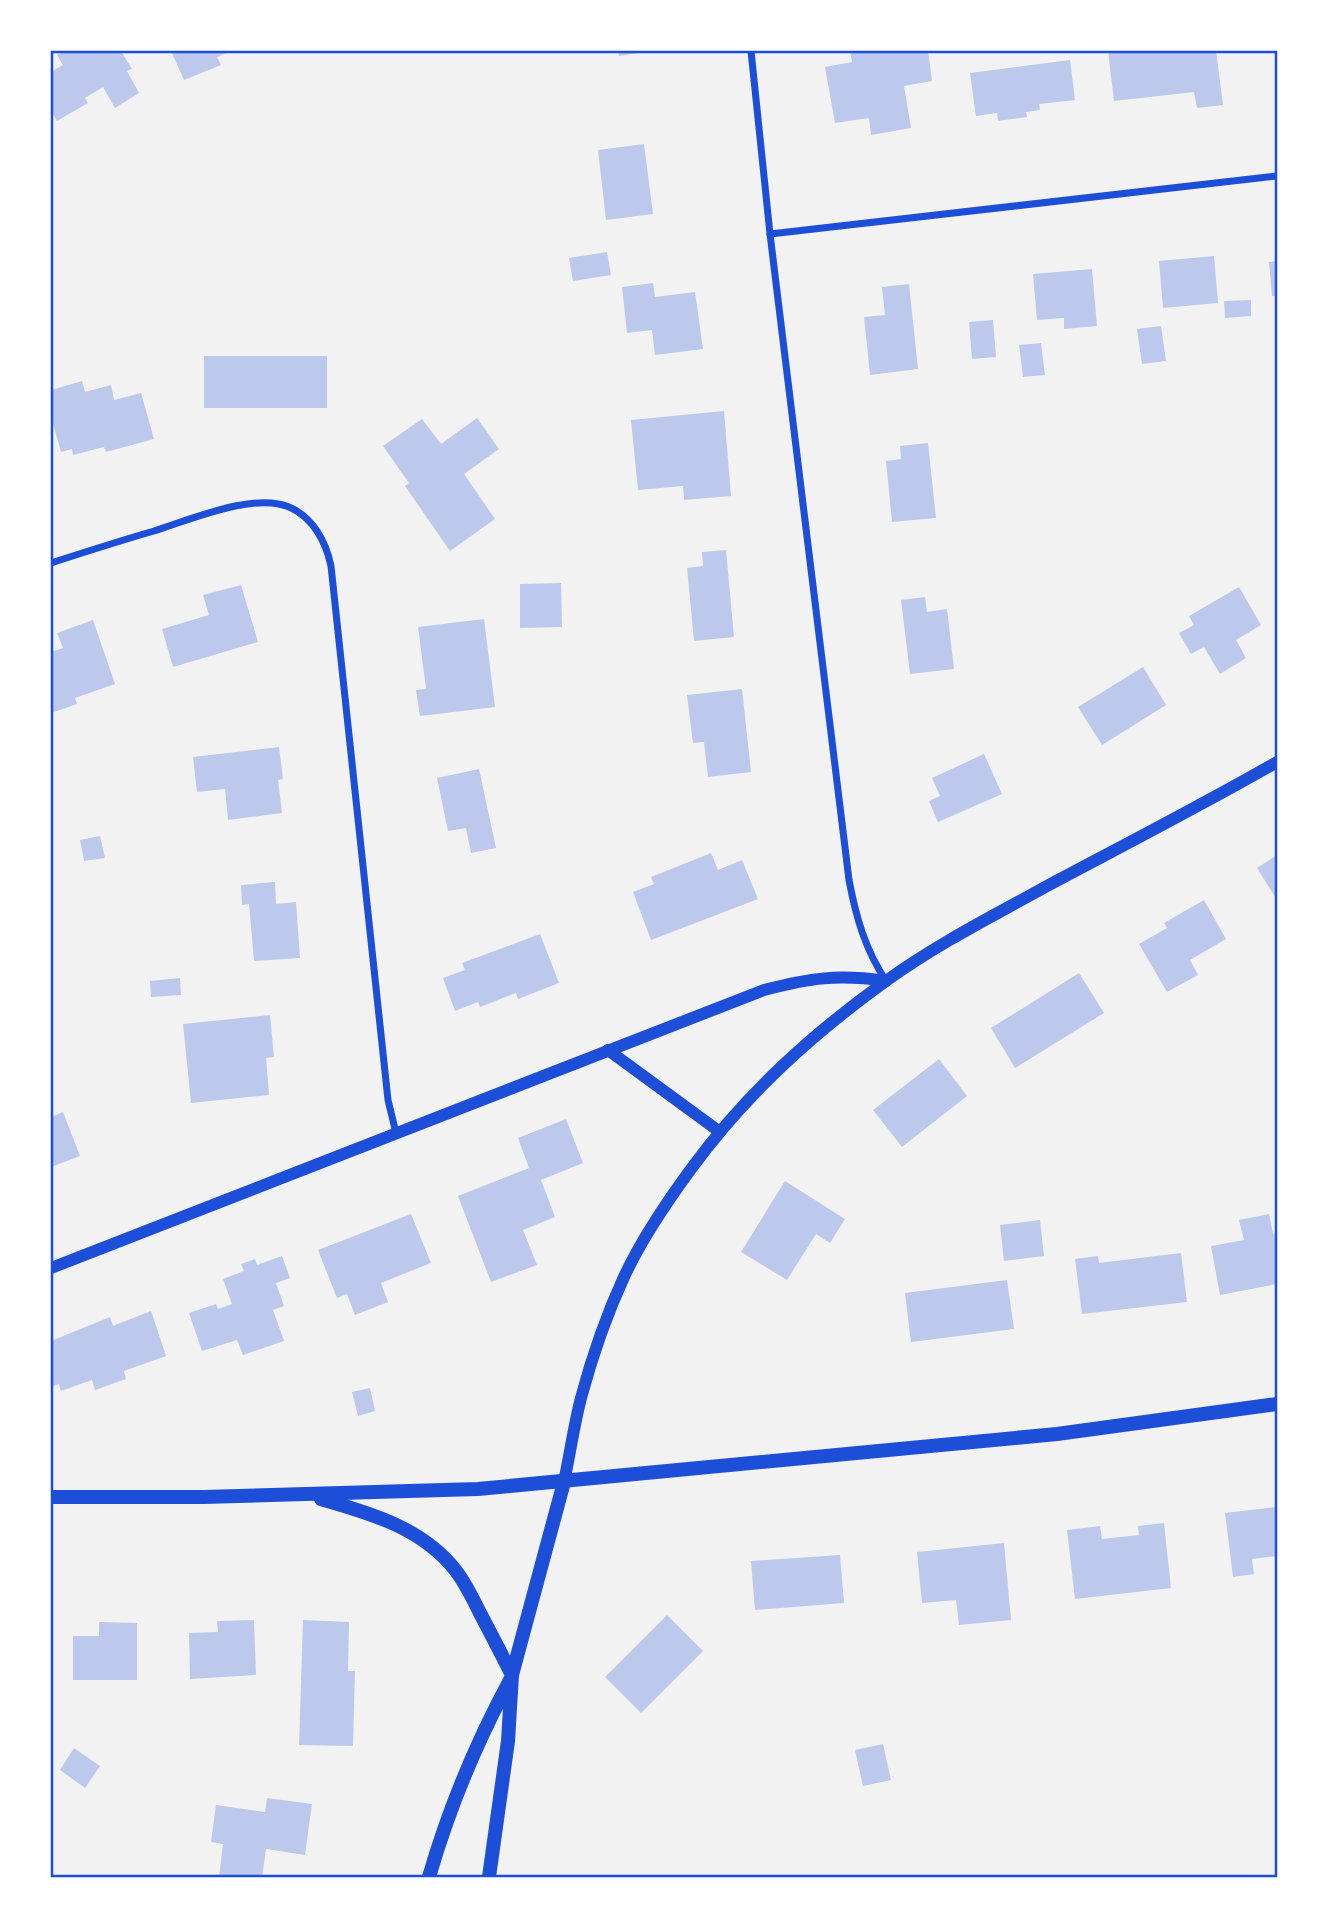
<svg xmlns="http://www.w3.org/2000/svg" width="1328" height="1928" font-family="Rubik,sans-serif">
	<rect width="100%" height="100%" fill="#f2f2f2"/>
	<g fill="#bdc9ec">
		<path d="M65,51H121L132,69L127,71L139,93L115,108L103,87L85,98L88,103L57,121L51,111V72L63,65L57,55Z"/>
		<path d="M171,51H231L217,57L221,65L184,80Z"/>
		<path d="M618,51H644L645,52L619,56Z"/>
		<path d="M850,51H928L932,81L904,86L911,128L871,135L869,118L835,123L825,67L852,62Z"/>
		<path d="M1108,51H1216L1223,105L1197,108L1194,92L1114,101Z"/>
		<path d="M1070,60L1075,100L1039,104L1040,110L1026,112L1027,117L998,121L997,113L976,116L970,73Z"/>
		<path d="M644,144L653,214L606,220L598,150Z"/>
		<path d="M607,252L611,275L573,281L569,258Z"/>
		<path d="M1214,256L1218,303L1163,308L1159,261Z"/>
		<path d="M1277,261V296H1272L1269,262Z"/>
		<path d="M1092,269L1097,326L1064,329V318L1037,320L1033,274Z"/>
		<path d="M653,283L655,297L695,292L703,349L655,355L652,330L627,333L622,287Z"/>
		<path d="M909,284L918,369L870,375L864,317L885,315L882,287Z"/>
		<path d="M1251,300V316L1225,318L1224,301Z"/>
		<path d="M993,320L996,357L972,359L969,322Z"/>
		<path d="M1161,326L1166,361L1142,364L1137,329Z"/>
		<path d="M1041,343L1045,375L1023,377L1019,345Z"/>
		<rect x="204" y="356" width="123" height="52"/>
		<path d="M82,381L85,392L111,385L114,400L141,393L154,439L106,452L104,447L73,455L72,449L61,452L51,416V390Z"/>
		<path d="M724,411L731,496L684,500L683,486L638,490L631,420Z"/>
		<path d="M477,418L499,449L464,474L495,519L450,551L405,486L409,483L383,446L422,419L441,444Z"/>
		<path d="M928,443L936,518L892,522L886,461L901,459L900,446Z"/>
		<path d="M726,550L734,637L694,641L687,568L703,566L702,552Z"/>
		<path d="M561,583L562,627L520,628V584Z"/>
		<path d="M241,585L258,642L173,667L162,629L209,615L203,595Z"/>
		<path d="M1239,587L1261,625L1236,640L1246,658L1220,674L1204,647L1191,654L1179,633L1194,625L1189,616Z"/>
		<path d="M925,597L927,612L947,609L954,669L910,674L901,600Z"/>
		<path d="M484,619L495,707L420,716L416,690L426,689L418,627Z"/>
		<path d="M93,620L115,684L75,698L77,704L51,713V652L63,648L57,633Z"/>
		<path d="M1143,667L1166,705L1102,745L1078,707Z"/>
		<path d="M742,689L751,772L708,777L704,742L693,743L687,695Z"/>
		<path d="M279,747L283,779L278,780L282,813L228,820L225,789L197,792L193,757Z"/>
		<path d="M984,754L1002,794L938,822L929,801L940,796L932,778Z"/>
		<path d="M479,769L496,848L471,853L466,828L448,831L437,778Z"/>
		<path d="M100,836L105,858L84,861L80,840Z"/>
		<path d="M711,853L718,870L742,860L758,899L651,940L633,892L654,884L651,877Z"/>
		<path d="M1277,855V900L1257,868Z"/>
		<path d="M275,882L276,904L296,902L300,958L254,961L249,904L242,905L241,885Z"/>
		<path d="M1204,900L1226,939L1190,960L1198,975L1167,992L1139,944L1167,928L1164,923Z"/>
		<path d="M540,934L559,983L518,999L516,993L480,1007L478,1002L455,1011L443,978L465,970L462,963Z"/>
		<path d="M1079,973L1104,1013L1015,1068L991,1028Z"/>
		<path d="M180,978L181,995L151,997L150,981Z"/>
		<path d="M270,1015L274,1057L266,1058L269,1095L191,1103L183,1024Z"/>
		<path d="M939,1059L967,1096L902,1147L873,1110Z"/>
		<path d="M63,1112L80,1156L51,1167V1117Z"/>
		<path d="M566,1119L583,1163L541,1180L555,1217L523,1230L537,1265L491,1282L458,1196L529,1168L518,1138Z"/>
		<path d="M785,1181L845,1219L830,1243L816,1234L787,1280L741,1252Z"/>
		<path d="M411,1214L431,1263L381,1283L388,1302L355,1315L347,1294L337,1298L318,1250Z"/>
		<path d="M1269,1214L1273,1234L1277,1233V1284L1220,1295L1211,1246L1244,1240L1239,1220Z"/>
		<path d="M1040,1220L1044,1256L1004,1261L1000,1225Z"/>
		<path d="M1181,1253L1187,1302L1082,1314L1075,1259L1098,1256L1099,1263Z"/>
		<path d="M282,1256L290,1278L276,1283L284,1306L273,1310L284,1341L243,1355L237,1340L202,1351L189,1313L216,1304L218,1309L232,1304L223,1279L244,1271L241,1264L255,1259L257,1265Z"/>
		<path d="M1007,1280L1014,1329L911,1342L905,1293Z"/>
		<path d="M151,1311L166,1356L124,1371L126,1379L95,1390L92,1380L61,1391L59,1384L51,1387V1341L110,1317L113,1326Z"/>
		<path d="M370,1388L375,1411L358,1416L352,1392Z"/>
		<path d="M1277,1507V1556L1252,1559L1254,1574L1233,1577L1225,1513Z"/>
		<path d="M1164,1523L1171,1588L1075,1599L1067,1530L1100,1526L1102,1539L1139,1535L1138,1526Z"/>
		<path d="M1004,1543L1011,1620L959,1625L956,1600L922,1603L917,1552Z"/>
		<path d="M840,1555L844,1603L755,1610L751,1561Z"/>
		<path d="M667,1615L703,1651L641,1713L605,1677Z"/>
		<path d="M254,1620L256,1675L190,1679L189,1633L218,1632L217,1621Z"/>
		<path d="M303,1620L349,1622L348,1671H355L353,1746L299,1745Z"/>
		<path d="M99,1622L137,1623V1680H73V1636H99Z"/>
		<path d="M883,1744L891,1780L863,1786L855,1750Z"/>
		<path d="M74,1748L100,1766L85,1788L60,1770Z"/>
		<path d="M267,1798L312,1804L305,1855L266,1849L262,1877H219L223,1844L211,1842L216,1805L265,1812Z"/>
	</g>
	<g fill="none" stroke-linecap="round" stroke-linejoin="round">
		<g stroke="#1d4ed8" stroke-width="7">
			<path d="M751,51L770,234L849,880C856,917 865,949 886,981"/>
			<path d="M770,234L1277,176"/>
			<path d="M51,563C85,552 119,541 154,531C189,520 254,492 289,507C313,517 326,542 331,566L388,1100L396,1133"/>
		</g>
		<g stroke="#1d4ed8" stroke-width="12">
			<path d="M608,1050L720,1132"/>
			<path d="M51,1268L764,990C810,978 838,974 886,981"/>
			<path d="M564,1482C570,1454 574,1425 581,1398C592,1357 606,1316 624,1277C642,1238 666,1203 691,1169C746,1094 811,1035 886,981C937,944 993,916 1047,886C1124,845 1202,805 1277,762"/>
		</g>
		<g stroke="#1d4ed8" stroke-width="14">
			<path d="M51,1497H203L478,1489L1057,1434L1277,1404"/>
			<path d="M321,1499C370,1513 423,1528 456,1571C466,1584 473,1599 480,1613C491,1634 502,1655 512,1675"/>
			<path d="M429,1877C449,1808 476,1743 510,1680"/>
			<path d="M489,1877L508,1741L512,1675L564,1482"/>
		</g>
	</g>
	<rect width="1328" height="1928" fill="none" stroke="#ffffff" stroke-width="105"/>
	<rect x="52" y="52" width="1224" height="1824" fill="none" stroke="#1d4ed8" stroke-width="2.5"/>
</svg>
